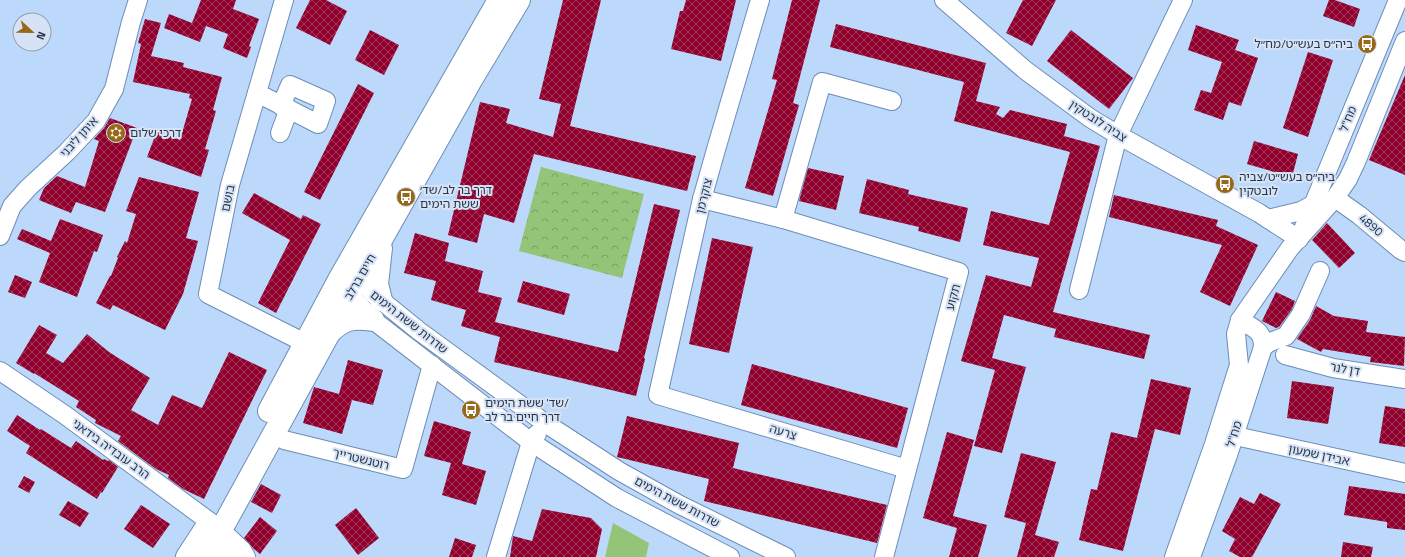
<svg xmlns="http://www.w3.org/2000/svg" width="1405" height="557" font-family="'Titillium Web','Noto Sans Hebrew',sans-serif">
	<defs>
		<pattern id="park-crowns" width="20" height="18" patternUnits="userSpaceOnUse"><rect width="20" height="18" fill="#93c478"/><path d="M2 6a3 3 0 1 1 6 0M12 15a3 3 0 1 1 6 0" fill="none" stroke="#78a064"/></pattern>
		<pattern id="building-cross-hatch" width="8" height="8" patternUnits="userSpaceOnUse"><rect width="8" height="8" fill="#92002e"/><path d="M0 0l8 8M0 8l8-8" fill="none" stroke="#9f3a5c"/></pattern>
	</defs>
	<rect width="100%" height="100%" fill="#bcd8fb"/>
	<path fill="url(#park-crowns)" d="M541,167L644,194L622,278L519,251Z"/>
	<path fill="#93c478" d="M613,523L649,543L646,557H605Z"/>
	<g fill="url(#building-cross-hatch)">
		<path d="M201,0H236L233,9L259,19L249,46L251,47L247,58L223,48L228,34L206,26L200,42L164,28L169,14L192,23Z"/>
		<path d="M310,0H326L347,11L330,45L296,28Z"/>
		<path d="M563,0H601L570,126L696,156L687,191L534,154L514,223L484,214L477,243L448,235L480,102L510,109L506,123L553,137L561,104L539,99Z"/>
		<path d="M686,0H736L721,61L671,49L680,11H683Z"/>
		<path d="M792,0H820L793,103L799,105L773,196L745,188L777,80L772,79Z"/>
		<path d="M1023,0H1056L1032,46L1006,33Z"/>
		<path d="M1329,0H1335L1360,9L1354,27L1323,16Z"/>
		<path d="M145,19L161,23L151,56L184,63L183,67L222,77L213,110L216,111L205,149L209,150L201,177L147,157L157,131L180,140L192,99L189,98L190,94L133,82L141,44L138,43Z"/>
		<path d="M836,24L986,63L976,101L1000,107L996,114L1003,118L1010,110L1067,124L1064,136L1100,146L1053,312L1150,335L1144,359L1054,337L1056,329L1004,315L992,358L1026,367L1002,453L974,446L995,370L961,361L986,275L1031,287L1039,258L983,245L991,211L1049,225L1070,152L954,121L964,82L830,47Z"/>
		<path d="M1196,25L1239,40L1235,50L1258,58L1241,106L1229,102L1223,120L1194,110L1201,90L1211,93L1222,62L1188,50Z"/>
		<path d="M370,30L399,45L384,75L355,60Z"/>
		<path d="M1071,30L1133,78L1109,109L1047,61Z"/>
		<path d="M1308,52L1333,60L1308,137L1283,128Z"/>
		<path d="M1405,75V175L1369,160Z"/>
		<path d="M358,84L374,93L320,200L304,192Z"/>
		<path d="M110,118L137,128L105,212L76,202L71,213L39,200L44,188L57,176L85,187L99,141L94,139L104,128Z"/>
		<path d="M1254,141L1298,154L1292,177L1247,164Z"/>
		<path d="M808,168L844,176L836,210L799,201Z"/>
		<path d="M139,177L199,192L186,238L198,241L183,294L165,330L113,305L110,310L96,303L110,276H111L118,258L117,257L125,241L127,243L136,214L126,211Z"/>
		<path d="M867,179L909,190L908,194L968,208L960,242L918,231L919,227L859,213Z"/>
		<path d="M254,193L301,219L303,215L321,224L276,313L258,303L290,240L242,213Z"/>
		<path d="M1114,195L1218,220L1216,226L1258,245L1230,306L1200,292L1222,245L1109,217Z"/>
		<path d="M654,204L680,210L644,358L645,359L636,396L494,362L500,337L461,326L466,310L431,300L436,281L404,273L415,233L449,243L445,261L483,271L478,292L502,298L495,322L618,352Z"/>
		<path d="M60,219L103,235L97,252L94,251L77,297L39,282L50,253L17,239L22,229L51,241Z"/>
		<path d="M1327,223L1355,253L1339,268L1312,240Z"/>
		<path d="M712,238L753,247L729,353L689,344Z"/>
		<path d="M15,275L32,282L25,298L8,292Z"/>
		<path d="M523,281L570,294L564,315L517,302Z"/>
		<path d="M1276,292L1295,301L1292,309L1279,327L1276,328L1262,321Z"/>
		<path d="M1316,306L1334,316L1368,321L1366,332L1405,337L1404,366L1370,362L1371,357L1323,349L1321,352L1297,339L1310,320Z"/>
		<path d="M39,325L57,335L46,353L63,363L87,334L109,352L150,378L131,410L158,425L172,395L202,408L229,352L267,370L204,499L183,489L168,478L169,475L156,469L118,441L121,436L95,423L96,420L76,407L79,401L34,373V374L16,363Z"/>
		<path d="M348,360L383,370L373,405L352,400L342,434L303,423L314,387L339,394Z"/>
		<path d="M752,364L908,408L897,448L741,405Z"/>
		<path d="M1151,379L1191,388L1180,435L1155,429L1123,551L1079,540L1091,489L1097,490L1111,432L1137,438Z"/>
		<path d="M1292,381L1334,387L1328,424L1287,418Z"/>
		<path d="M1385,406L1405,409V447L1379,443Z"/>
		<path d="M17,415L40,430L41,429L71,448L76,441L103,460L104,459L108,461L109,460L118,467L102,493L101,492L97,499L26,453L30,446L7,431Z"/>
		<path d="M627,416L739,443L733,468L887,505L877,543L704,501L709,479L617,457Z"/>
		<path d="M434,421L471,432L462,464L486,471L476,505L442,495L451,463L424,456Z"/>
		<path d="M947,432L974,440L953,516L987,525L978,557H949L957,528L923,518Z"/>
		<path d="M1021,453L1056,462L1035,535L1059,542L1054,557H1017L1026,523L1004,517Z"/>
		<path d="M24,476L35,482L29,493L18,487Z"/>
		<path d="M261,484L281,495L272,513L251,502Z"/>
		<path d="M1349,486L1405,494V530L1387,528V522L1344,515Z"/>
		<path d="M1260,493L1281,504L1252,557H1240L1229,551L1235,539L1222,531L1240,497L1254,504Z"/>
		<path d="M68,501L89,513L80,527L59,515Z"/>
		<path d="M141,505L170,524L153,548L124,529Z"/>
		<path d="M356,508L379,538L358,555L335,525Z"/>
		<path d="M542,509L591,518L602,529L596,557H510L513,536L532,541Z"/>
		<path d="M260,517L277,531L260,554L254,549L244,538Z"/>
		<path d="M455,538L476,545L472,557H449Z"/>
		<path d="M1343,542L1373,547L1371,557H1341Z"/>
	</g>
	<g fill="none" stroke-linecap="round" stroke-linejoin="round">
		<g stroke="#6d8db6" stroke-width="20">
			<g id="minor">
				<path d="M284,0L230,185L208,294L305,343"/>
				<path d="M760,0L717,146L702,199L658,395L907,469"/>
				<path d="M944,0L1025,70L1090,118L1118,135L1259,213L1299,239"/>
				<path d="M257,93L318,124L326,101L290,85L281,106"/>
				<path d="M280,133L289,109"/>
				<path d="M1335,198L1359,215L1401,250L1405,252"/>
				<path d="M702,199L783,219L959,272L884,557"/>
				<path d="M783,219L822,82L892,101"/>
				<path d="M1268,219L1301,211L1314,204"/>
				<path d="M1304,227L1398,0"/>
				<path d="M0,236L12,206L28,188L67,152L96,121L114,89L131,22L138,0"/>
				<path d="M344,284L350,295L373,320L531,442L617,498L730,557"/>
				<path d="M1079,290L1118,135L1183,0"/>
				<path d="M371,292L419,331L545,423L619,471L680,505L786,557"/>
				<path d="M1263,347L1270,342L1286,336L1301,314L1320,271"/>
				<path d="M1285,355L1333,368L1405,379"/>
				<path d="M0,371L65,415L221,530L242,550L246,557"/>
				<path d="M1222,433L1405,473"/>
				<path d="M284,440L403,469L432,365"/>
				<path d="M205,557C216,550 226,552 237,557"/>
				<path d="M496,557L531,442L537,434"/>
				<path d="M1174,557L1214,444L1239,365L1236,334L1240,320L1290,248L1335,198L1348,179L1356,162L1405,41"/>
				<path d="M1191,557L1228,455L1263,347C1263,330 1253,328 1240,320"/>
			</g>
		</g>
		<g stroke="#6d8db6" stroke-width="24">
			<g id="major">
				<path d="M381,300L377,284L381,248"/>
				<path d="M329,333C344,318 354,317 373,320"/>
				<path d="M269,411L340,278L499,0"/>
				<path d="M187,557L206,528"/>
				<path d="M205,557L227,519L350,295L471,80L519,0"/>
			</g>
		</g>
		<use href="#minor" stroke="#fff" stroke-width="18"/>
		<use href="#major" stroke="#fff" stroke-width="22"/>
	</g>
	<defs>
		<g id="bus-disc" transform="scale(1)"><circle r="9.5" fill="#976818" stroke="#d6e3f6"/><path d="M-5-6H5V4H4V6H2V4H-2V6H-4V4H-5ZM-3.5-4V0h7V-4ZM-3.5 1.2v1.5H-2V1.2ZM2 1.2v1.5H3.5V1.2Z" fill="#fff"/></g>
		<g id="synagogue-disc" transform="scale(1)"><circle r="9.5" fill="#976818" stroke="#d6e3f6"/><path d="M0-6.5L5.6 3.2H-5.6ZM0 6.5L5.6-3.2H-5.6Z" fill="#fff"/></g>
	</defs>
	<g fill-rule="evenodd">
		<use href="#bus-disc" x="1367" y="44"/>
		<use href="#synagogue-disc" x="116" y="133"/>
		<use href="#bus-disc" x="1225" y="184"/>
		<use href="#bus-disc" x="406" y="197"/>
		<use href="#bus-disc" x="471" y="410"/>
	</g>
	<g text-anchor="middle" stroke-width="4" stroke-linejoin="round" paint-order="stroke">
		<g font-size="12" fill="#283647" stroke="#d6e3f6" text-anchor="start">
			<text x="1353" y="48" text-anchor="end">ביה״ס בעש״ט/מח״ל</text>
			<text x="130" y="137">דרכי שלום</text>
			<text x="1239" y="181">ביה״ס בעש״ט/צביה<tspan x="1239" dy="14">לובטקין</tspan></text>
			<text x="420" y="194">דרך בר לב/שד׳<tspan x="420" dy="14">ששת הימים</tspan></text>
			<text x="485" y="407">שד' ששת הימים/<tspan x="485" dy="14">דרך חיים בר לב</tspan></text>
		</g>
		<g font-size="12" fill="#283647" stroke="#d6e3f6">
			<text transform="translate(1348 119) rotate(-68)" y="4">מח"ל</text>
			<text transform="translate(1098 121) rotate(33)" y="4">צביה לובטקין</text>
			<text transform="translate(79 137) rotate(-48)" y="4">איתן ליבני</text>
			<text transform="translate(704 196) rotate(-76)" y="4">צוקרמן</text>
			<text transform="translate(228 198) rotate(-78)" y="4">בושם</text>
			<text transform="translate(1371 225) rotate(40)" y="4">4890</text>
			<text transform="translate(360 277) rotate(-60)" y="4">חיים ברלב</text>
			<text transform="translate(953 297) rotate(-75)" y="4">תקוע</text>
			<text transform="translate(409 322) rotate(38)" y="4">שדרות ששת הימים</text>
			<text transform="translate(1345 369) rotate(10)" y="4">דן לנר</text>
			<text transform="translate(783 432) rotate(17)" y="4">צרעה</text>
			<text transform="translate(1234 434) rotate(-72)" y="4">מח"ל</text>
			<text transform="translate(111 449) rotate(36)" y="4">הרב עובדיה בידאני</text>
			<text transform="translate(1319 455) rotate(12)" y="4">אבידן שמעון</text>
			<text transform="translate(361 459) rotate(14)" y="4">רוטנשטרייך</text>
			<text transform="translate(677 502) rotate(28)" y="4">שדרות ששת הימים</text>
		</g>
	</g>
	<g transform="translate(32 32) rotate(112)"><circle r="19" fill="#d6e3f6" stroke="#909eb0"/>
	<path d="M0-3L7 15L0 10L-7 15Z" fill="#976818"/>
	<text y="-6" font-size="11" font-weight="bold" text-anchor="middle" fill="#283647">N</text>
	</g>
</svg>
